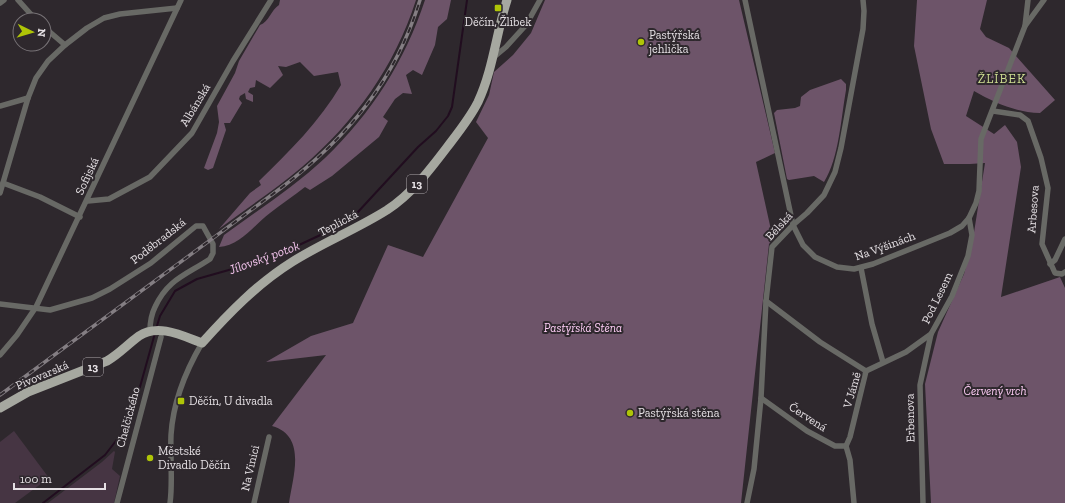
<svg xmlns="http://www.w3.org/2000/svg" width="1065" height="503" font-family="'Zilla Slab',serif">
	<rect width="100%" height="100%" fill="#2e282d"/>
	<g fill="#463543">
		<path d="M14,431L49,478L15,503H0V442Z"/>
		<path d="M114,451L115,452L112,469L120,476L114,503H48L102,462Z"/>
	</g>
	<g fill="#6d5469">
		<path d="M280,0H416C395,66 355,122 302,167C276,189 247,208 219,229L250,193L261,185L259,181C289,152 320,121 341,85L338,72L314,76L300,62L286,67L278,66L283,75L270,88L256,80L255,87L250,88L248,92L253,95V102L246,99L245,93L240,96L239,99L242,103L230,123H224L226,130L213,168L208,170L204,168L217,133L219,122L217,106L235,73L239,61L260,25C269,22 271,10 279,5Z"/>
		<path d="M425,0H451L447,19L438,27L435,45L422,75L413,70L406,75L412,94L403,93L395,99L383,117L388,121L379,137L332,176L310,190L305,187C294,196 281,204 270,213C254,225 240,246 219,247L224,235C258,210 294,187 325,158C371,114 405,61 425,0Z"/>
		<path d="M545,0H739L775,153L756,162L773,239L769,244L741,503H289C293,476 307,436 272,426L326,355L266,362L311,336L353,323L388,245L423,257L488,138L476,122L489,95L494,72L513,55L531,33Z"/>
		<path d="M917,0H987L980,29L986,37L1009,48L1055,100L1040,113C1015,112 995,103 974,91L966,116L994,134L1005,125L1017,142L1021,167L1001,297L1060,277L1065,288V503H931L925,384L938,332L964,274L972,245L985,163L970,164H944L931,129L914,46Z"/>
		<path d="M841,79L846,84V90C841,118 839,158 824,182L814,176L789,180L787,179L774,113L777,110L795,108L800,106L801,97L810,90Z"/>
	</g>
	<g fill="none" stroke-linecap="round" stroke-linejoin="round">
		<g stroke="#210d1f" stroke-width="2">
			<path d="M156,329L160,316L175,291L197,279L250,264L299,245L329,231L357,213L418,147L436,131L448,116L452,107L467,0"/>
			<path d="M43,503L105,455L122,433L133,412L155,333"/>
		</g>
		<g stroke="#686965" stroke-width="5.5">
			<path d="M18,0L36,20"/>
			<path d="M745,0L793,225L803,245L815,257L837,267L854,269L873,264L950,233L962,226L969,218L976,203L979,191L981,139L1025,26L1044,0"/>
			<path d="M0,3L4,0"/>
			<path d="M1025,26L1028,0"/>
			<path d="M44,27L65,45"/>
			<path d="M494,57L506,47L526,25L540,0"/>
			<path d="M0,106L28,98"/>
			<path d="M993,111L1020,115L1028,121L1041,158L1048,188L1042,244L1055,273L1062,274L1065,272"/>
			<path d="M3,183L40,197L80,217"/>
			<path d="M0,193L28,98L36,78L48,61L65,45L87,28L104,18L120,14L177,8"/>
			<path d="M88,201L109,199L150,177L192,133L233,61L271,0"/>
			<path d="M1050,264L1055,260L1065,239"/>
			<path d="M861,268L872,324L883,362"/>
			<path d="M766,301L820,342L866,371"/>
			<path d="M0,304L50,310L92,298L110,289L151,263L196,226H203L213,244V253L210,259C186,275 168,279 155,307C151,315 150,322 150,331"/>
			<path d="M0,355L17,335L36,307L181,0"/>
			<path d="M761,398L807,431L835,446H846"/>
			<path d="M117,503L161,337"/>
			<path d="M170,503C173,481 170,458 171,435C173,402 185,372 202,343"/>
			<path d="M254,503L269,437"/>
			<path d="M747,503L754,469L761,398L766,301L772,247L793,225L807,213L824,195L835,172L841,148L863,29L864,11L863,0"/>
			<path d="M854,503L850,460L846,446L850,437L866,371L906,352L931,334L952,296L968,256L972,235L969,218"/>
			<path d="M923,503L920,385L931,334"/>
		</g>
		<path stroke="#a6a8a0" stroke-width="9" d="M0,408L28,392L107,361C119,354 128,344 139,336C158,323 183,336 202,343C229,313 257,284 292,262C322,243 357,229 387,210C414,192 432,167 451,142C461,129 471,116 478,102C493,70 496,34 507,0"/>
		<g stroke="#847e83" stroke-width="3.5">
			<path id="rail" d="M0,395L281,188C348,137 395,81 420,0"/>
		</g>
		<use href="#rail" stroke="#2e282d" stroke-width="2" stroke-dasharray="6" stroke-linecap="butt"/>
	</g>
	<g fill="#afc507" stroke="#2e282d" stroke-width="1.5">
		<rect x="494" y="4" width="8" height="8" rx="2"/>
		<circle cx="641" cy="42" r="4"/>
		<rect x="177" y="397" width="8" height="8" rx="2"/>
		<circle cx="630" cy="413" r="4"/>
		<circle cx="150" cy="458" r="4"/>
	</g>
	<g text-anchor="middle" stroke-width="4" stroke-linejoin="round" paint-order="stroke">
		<g fill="#2e282d" stroke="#aea9ad" stroke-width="1">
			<rect x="407" y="175" width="20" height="18" rx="3"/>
			<rect x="83" y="358" width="20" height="18" rx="3"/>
		</g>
		<g font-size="11" font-weight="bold" fill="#e5e0e4">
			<text x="417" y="188">13</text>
			<text x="93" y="371">13</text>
		</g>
		<g font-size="12" fill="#e5e0e4" stroke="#2e282d" text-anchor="start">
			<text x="498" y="26" text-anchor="middle">Děčín, Žlíbek</text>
			<text x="649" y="39">Pastýřská<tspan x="649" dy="14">jehlička</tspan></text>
			<text x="189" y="405">Děčín, U divadla</text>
			<text x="638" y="417">Pastýřská stěna</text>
			<text x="158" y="455">Městské<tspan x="158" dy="14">Divadlo Děčín</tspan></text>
		</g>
		<g font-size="12" fill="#e5e0e4" stroke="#2e282d">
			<text transform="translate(195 105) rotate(-59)" y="4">Albánská</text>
			<text transform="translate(87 176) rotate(-65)" y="4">Sofijská</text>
			<text transform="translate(1033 209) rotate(-86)" y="4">Arbesova</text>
			<text transform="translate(338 223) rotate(-28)" y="4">Teplická</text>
			<text transform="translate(779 226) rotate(-47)" y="4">Bělská</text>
			<text transform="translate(158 241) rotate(-38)" y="4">Poděbradská</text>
			<text transform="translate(885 246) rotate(-20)" y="4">Na Výšinách</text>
			<text transform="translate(937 298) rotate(-64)" y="4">Pod Lesem</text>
			<text transform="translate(42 375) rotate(-23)" y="4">Pivovarská</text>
			<text transform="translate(852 390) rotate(-74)" y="4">V Jámě</text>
			<text transform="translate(128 417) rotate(-75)" y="4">Chelčického</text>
			<text transform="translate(808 417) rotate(33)" y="4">Červená</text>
			<text transform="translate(910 418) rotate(-91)" y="4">Erbenova</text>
			<text transform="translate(250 468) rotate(-77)" y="4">Na Vinici</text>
		</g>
		<g font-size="12" font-style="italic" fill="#ffcef7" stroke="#2e282d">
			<text x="583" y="332">Pastýřská Stěna</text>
			<text x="995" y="395">Červený vrch</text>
		</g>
		<g font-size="13" letter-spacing="1" fill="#cfdf92" stroke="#2e282d">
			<text x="1002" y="83">ŽLÍBEK</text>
		</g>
		<g font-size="13" font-style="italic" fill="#f4c4ed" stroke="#2e282d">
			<text transform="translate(264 257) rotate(-20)" y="5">Jílovský potok</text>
		</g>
	</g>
	<g transform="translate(32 32) rotate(95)"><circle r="19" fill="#2e282d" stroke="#777276"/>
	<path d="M0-3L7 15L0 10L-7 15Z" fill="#afc507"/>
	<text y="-6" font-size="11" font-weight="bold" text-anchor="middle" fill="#e5e0e4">N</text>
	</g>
	<path d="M14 483v6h91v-6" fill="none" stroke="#e5e0e4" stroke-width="2"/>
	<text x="20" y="483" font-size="12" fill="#e5e0e4" stroke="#2e282d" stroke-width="3" paint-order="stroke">100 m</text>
</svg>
